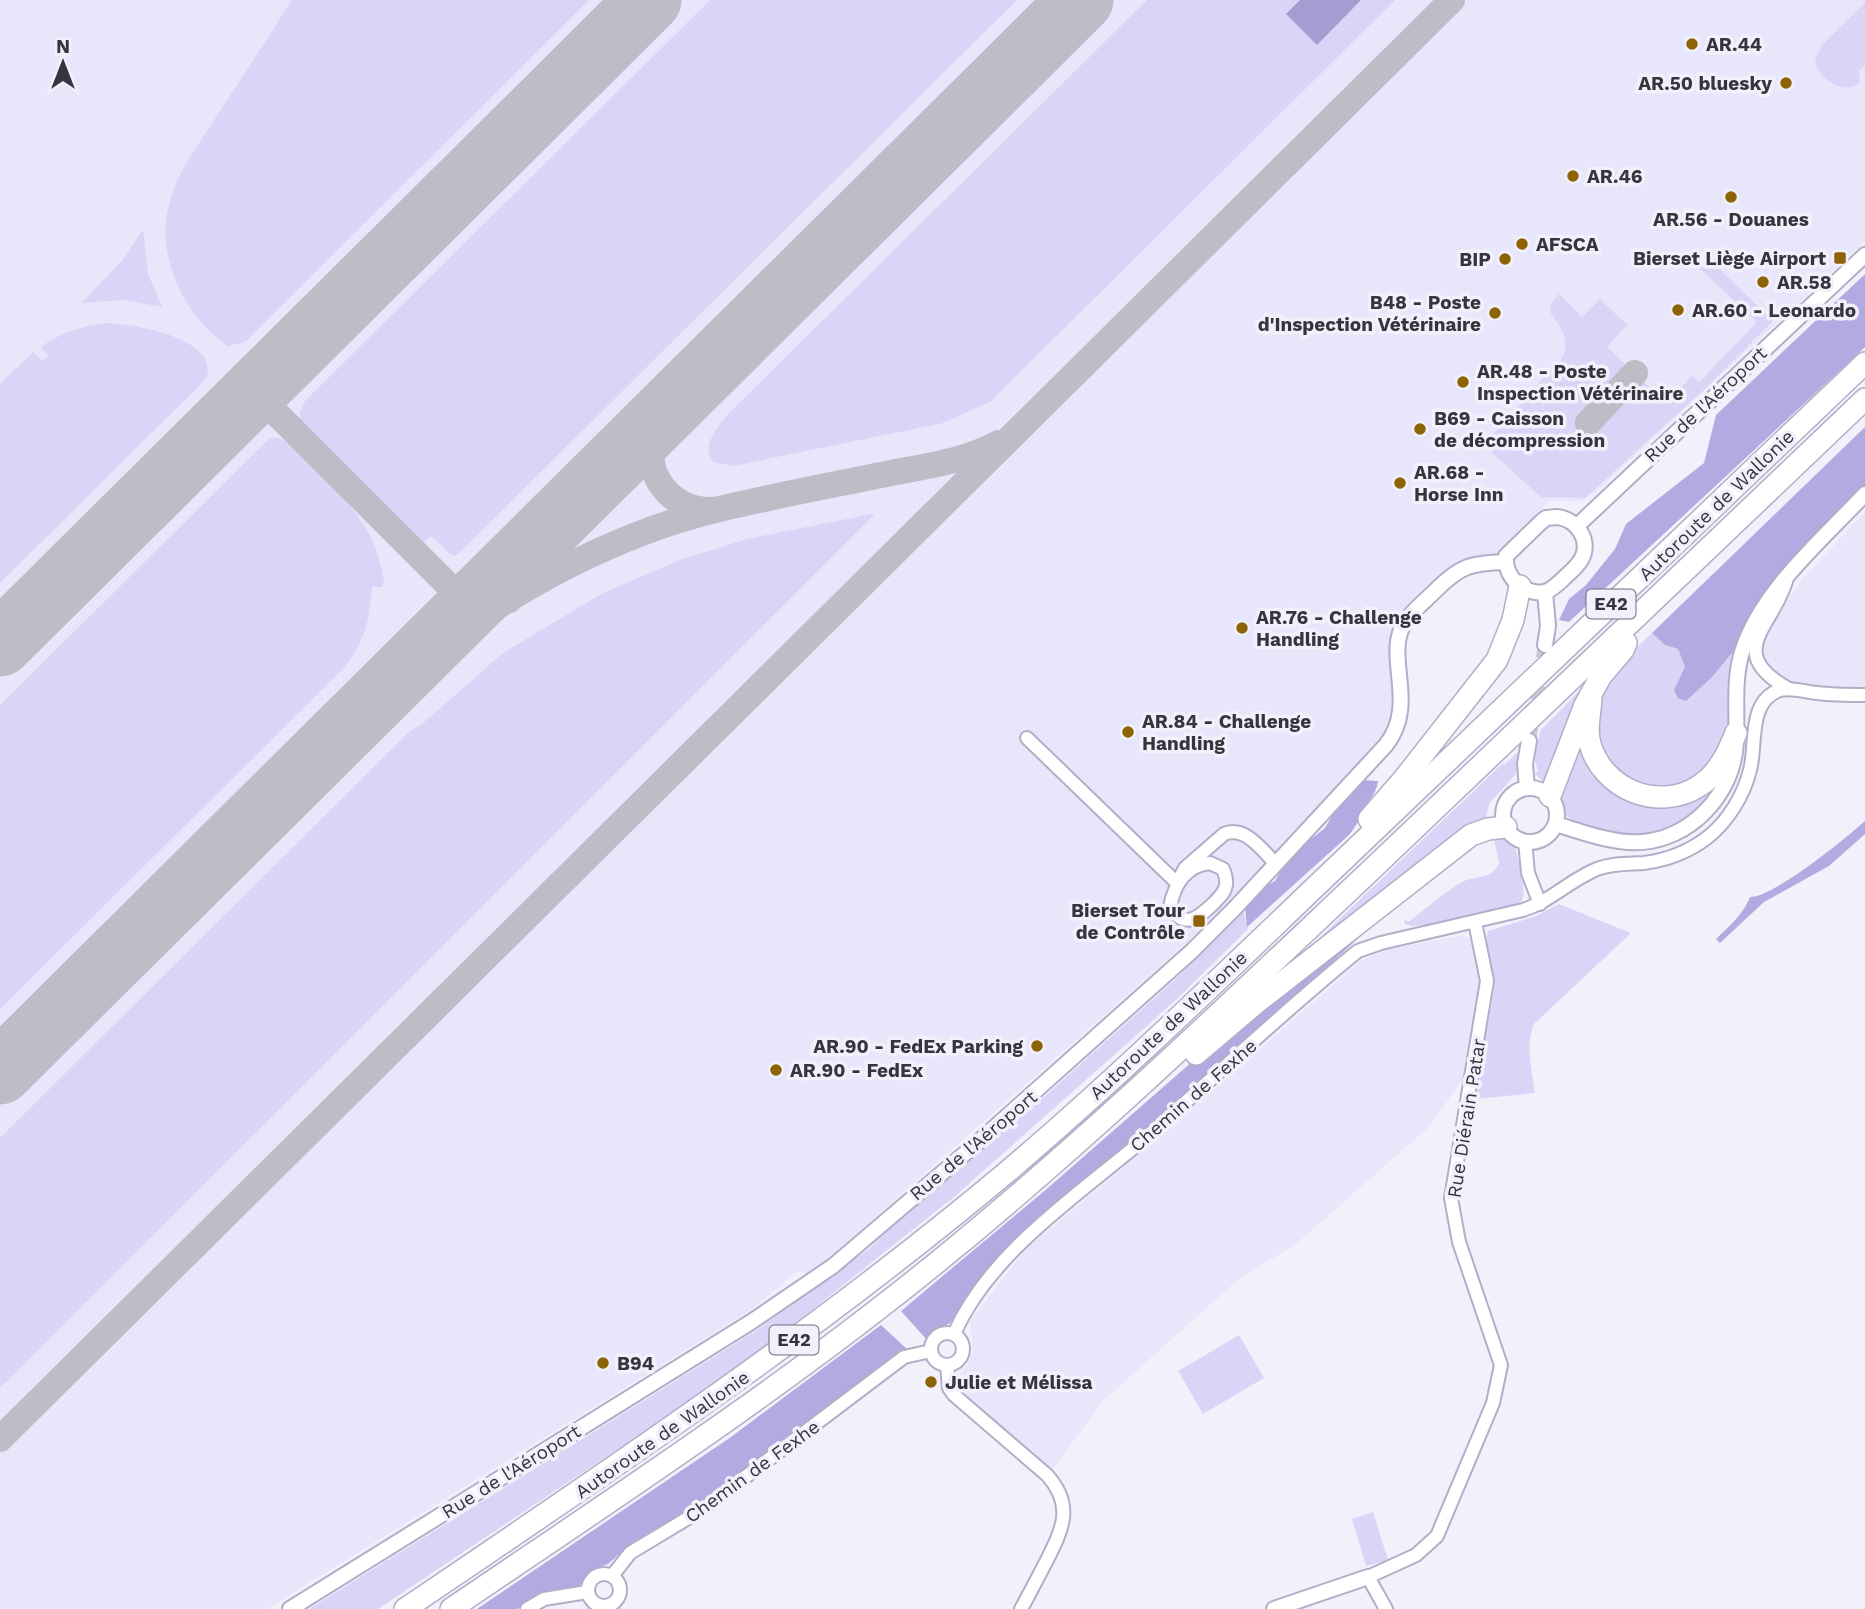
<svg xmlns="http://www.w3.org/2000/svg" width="1865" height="1609" font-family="'Work Sans',sans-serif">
	<rect width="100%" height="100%" fill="#f2f1fb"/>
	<g fill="#e7e6fa">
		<path d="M0,0H1865V241L1594,494L1580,501H1550L1498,553L1459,563L1414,603L1401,616L1395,715L1389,730L1379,743L1228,906L831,1256L832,1258L810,1274L798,1271L752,1309L267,1609H0Z"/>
		<path d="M1865,512V691L1789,685L1769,672L1761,650L1764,631L1804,577Z"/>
		<path d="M1463,935L1471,940L1480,977L1464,1077L1430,1126L1296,1244L1240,1278L1103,1401L1050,1473L957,1393L956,1377L967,1366L973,1352L970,1321L1025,1250L1163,1134L1360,961L1385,950Z"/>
	</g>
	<g fill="#d9d5f7">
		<path d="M292,0H589L245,342L228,346C184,317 154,255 170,201C178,171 199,144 216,117C242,78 267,39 292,0Z"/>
		<path d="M710,0H1017L462,550L455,556L450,554L431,536L422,544L300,421V413L305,401Z"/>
		<path d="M1147,0H1395L990,402L943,423L733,466L713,462C701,446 716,430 726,416Z"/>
		<path d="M1865,3V65L1859,71L1860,83C1843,96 1817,78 1815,59L1821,49L1820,47Z"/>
		<path d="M143,230L148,274L162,307L124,300L81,303L122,261Z"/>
		<path d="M1707,257L1773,321L1706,388L1585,498L1541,497L1492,453L1489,444L1495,432L1563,357C1570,337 1561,328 1550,312L1551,304L1559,294L1582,317L1600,299L1627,325L1607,347L1666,403L1692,376L1699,382L1757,322L1698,267Z"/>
		<path d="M107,323C133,324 222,338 206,379L0,583V384L33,352L42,361L49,356L41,347C62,332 81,327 107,323Z"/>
		<path d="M279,438C292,444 302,457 312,467C351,505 374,525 384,581L382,587H372C369,621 365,643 342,670L0,1009V705L269,439Z"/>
		<path d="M872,514H875L0,1388V1138L409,732L422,724L503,653L603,593L680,560L747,539Z"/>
		<path d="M1652,633L1665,645L1678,649L1685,667L1713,676L1737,647L1728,739L1697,782L1653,792L1607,767C1603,752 1594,734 1594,719C1592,690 1633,651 1652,633Z"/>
		<path d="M1589,681L1549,787L1534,773L1538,772L1535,760L1540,731Z"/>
		<path d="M1582,732L1617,790L1719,785C1685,830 1655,844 1599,830C1586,826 1574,824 1565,814L1560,792Z"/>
		<path d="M1520,750L1516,774L1489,804L1485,823L1265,990L1503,763L1505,764Z"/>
		<path d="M1493,834C1517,838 1517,851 1520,872C1522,883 1526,889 1522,901L1513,907L1423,927L1422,925L1413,926L1405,924L1404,918L1408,922C1426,909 1443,893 1462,882C1477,874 1491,881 1499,863Z"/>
		<path d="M1559,904L1631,933L1534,1024C1525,1045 1532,1071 1535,1093L1475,1099L1494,990C1495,971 1483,948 1488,931L1536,916Z"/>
		<path d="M1243,909L1248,929L1176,1000L954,1197L783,1333L690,1401L378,1609H309L754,1332L869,1249L898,1220L1046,1095L1179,976Z"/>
		<path d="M1239,1335L1264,1378L1203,1414L1178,1371Z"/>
		<path d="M1373,1512L1388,1560L1366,1566L1352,1519Z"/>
	</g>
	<g fill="#b2abe1">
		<path d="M1865,274V347L1569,622L1559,620L1569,599L1586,585L1615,549L1626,524L1704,463L1716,415Z"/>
		<path d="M1865,427V487L1786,569L1737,647L1713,676L1686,701L1678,698L1674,690L1685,667L1678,649L1665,645L1652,633Z"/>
		<path d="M1360,780L1378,781C1376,795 1370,797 1365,808C1360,819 1356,826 1349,835L1247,927L1245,908L1264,887L1275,881L1294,847L1315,836L1325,828L1339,804Z"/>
		<path d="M1865,821V834L1829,866L1764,902L1720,943L1716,939C1729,926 1743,915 1750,897C1774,897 1845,839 1865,821Z"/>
		<path d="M1361,928L1364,933L1215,1069L1006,1247L950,1323L937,1330L927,1340L901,1311L1049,1187L1193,1061Z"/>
		<path d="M881,1325L908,1350L897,1355L859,1383L705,1501L633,1542L608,1564L597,1568L586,1577L577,1589L541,1594L517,1609H477L731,1437Z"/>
	</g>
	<path fill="#a39dd1" d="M1300,0H1361L1317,45L1286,14Z"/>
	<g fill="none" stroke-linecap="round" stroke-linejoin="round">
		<g stroke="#bebcc6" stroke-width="26">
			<path d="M254,391L457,594C475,603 490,606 509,600"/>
			<path d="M676,403C668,413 658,423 654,435C642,474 671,511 712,510"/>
			<path d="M1588,423L1635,373"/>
			<path d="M304,770C349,728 394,685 442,646C518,586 620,533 715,510C773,496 833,485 891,473C927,466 966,461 998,443"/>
			<path d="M0,1439L1452,0"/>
		</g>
		<g stroke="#bebcc6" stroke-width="65">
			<path d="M0,644L649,0"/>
			<path d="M0,1072L1081,0"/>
		</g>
		<path stroke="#cccbd5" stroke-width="14" stroke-dasharray="14 7" stroke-linecap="butt" d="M1529,741L1545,645"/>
		<g stroke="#b1aec8" stroke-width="16">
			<g id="minor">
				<path d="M1787,578C1776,624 1721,652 1789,689"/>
				<path d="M1027,738L1177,883L1185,868L1224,834C1245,825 1262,850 1276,864"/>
				<path d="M1525,841L1528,873L1540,904"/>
				<path d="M1210,863L1223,869C1225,874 1227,879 1226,885C1225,893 1219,897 1214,903C1198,918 1185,930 1170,907C1174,885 1186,865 1210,863Z"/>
				<circle cx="947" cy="1349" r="16"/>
				<path d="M954,1334C991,1250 1083,1192 1150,1134C1219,1073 1286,1009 1358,951L1381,943L1523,910C1551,901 1570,880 1597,869C1612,863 1629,864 1644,863C1667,860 1690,851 1708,837C1728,821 1744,795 1750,770C1757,745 1747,701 1780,690C1792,687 1805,692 1817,693C1833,695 1849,695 1865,695"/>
				<path d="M947,1365L949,1388L954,1395L1047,1475C1074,1505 1063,1528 1047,1560C1038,1577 1030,1593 1021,1609"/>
				<circle cx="604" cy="1590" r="16"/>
				<path d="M612,1576L630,1553L703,1509L904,1357L931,1351"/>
				<path d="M527,1609L544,1599L587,1592"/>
				<path d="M1386,1609L1368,1577L1416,1555L1437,1536L1493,1403L1501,1365L1459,1242L1451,1198L1487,981L1475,922"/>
			</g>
		</g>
		<g stroke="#b1aec8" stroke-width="18">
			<g id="tertiary">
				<path d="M1557,517C1577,519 1592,541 1581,560C1576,568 1568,574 1562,580C1557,584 1551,591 1544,592C1536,594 1525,590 1519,585C1510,578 1505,567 1506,556L1540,523L1546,518Z"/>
				<path d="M1577,526L1865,255"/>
				<path d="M1545,592L1548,626L1545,645"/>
				<path d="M1527,788L1525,764L1529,741"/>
				<circle cx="1530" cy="815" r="27"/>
				<path d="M1556,824C1579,831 1603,840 1628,842C1681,846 1728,803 1735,752C1739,719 1732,684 1742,652C1761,591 1822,540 1865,494"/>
				<path d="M290,1609L751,1322L833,1266L976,1144L1192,951L1235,908L1386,745C1419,703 1383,656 1405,622C1413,610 1425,601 1435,591C1460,566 1470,563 1506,562"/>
				<path d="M1274,1609L1368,1577"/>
			</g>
		</g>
		<g stroke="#b1aec8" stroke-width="24">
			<g id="motorway">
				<path d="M1591,696C1591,713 1585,727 1590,744C1603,790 1659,812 1699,786C1718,774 1728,753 1736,733"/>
				<path d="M1550,796L1585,705L1601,676L1623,650L1626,643"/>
				<path d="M1369,819L1403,780L1497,660L1513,620L1520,586"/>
				<path d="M1196,1054L1256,1003L1471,835L1488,829L1506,827"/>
				<path d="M405,1609C612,1469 815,1333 1007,1172C1120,1076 1226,972 1333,870C1511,701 1687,532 1865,363"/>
				<path d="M451,1609C619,1495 789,1384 946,1255C1094,1134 1231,1002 1370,871C1535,714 1700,556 1865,399"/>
			</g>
		</g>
		<use href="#minor" stroke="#fff" stroke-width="12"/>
		<use href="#tertiary" stroke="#fff" stroke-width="14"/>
		<use href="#motorway" stroke="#fff" stroke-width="21"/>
	</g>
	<g fill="#8c6305" stroke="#f2f1fb" stroke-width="2.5">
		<circle cx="1692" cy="44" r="7"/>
		<circle cx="1786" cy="83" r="7"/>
		<circle cx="1573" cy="176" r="7"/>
		<circle cx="1731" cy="197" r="7"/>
		<circle cx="1522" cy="244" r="7"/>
		<rect x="1833" y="251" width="14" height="14" rx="3.5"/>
		<circle cx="1505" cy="259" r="7"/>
		<circle cx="1763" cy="282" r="7"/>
		<circle cx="1678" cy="310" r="7"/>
		<circle cx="1495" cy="313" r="7"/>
		<circle cx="1463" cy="382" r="7"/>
		<circle cx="1420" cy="429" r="7"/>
		<circle cx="1400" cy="483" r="7"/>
		<circle cx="1242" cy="628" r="7"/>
		<circle cx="1128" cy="732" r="7"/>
		<rect x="1192" y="914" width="14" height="14" rx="3.5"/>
		<circle cx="1037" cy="1046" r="7"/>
		<circle cx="776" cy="1070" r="7"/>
		<circle cx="603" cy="1363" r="7"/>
		<circle cx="931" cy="1382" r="7"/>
	</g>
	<g text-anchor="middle" stroke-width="7" stroke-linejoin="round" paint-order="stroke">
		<g fill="#f2f1fb" stroke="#6e6d77" stroke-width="2">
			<rect x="1586.5" y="589.5" width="49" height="29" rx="5"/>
			<rect x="769.5" y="1325.5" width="49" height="29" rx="5"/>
		</g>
		<g font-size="18" font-weight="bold" fill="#36353f">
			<text x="1611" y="610">E42</text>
			<text x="794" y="1346">E42</text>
		</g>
		<g font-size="19" font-weight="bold" fill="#36353f" stroke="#f2f1fb" text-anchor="start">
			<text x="1706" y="51">AR.44</text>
			<text x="1772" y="90" text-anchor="end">AR.50 bluesky</text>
			<text x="1587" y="183">AR.46</text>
			<text x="1731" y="226" text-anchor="middle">AR.56 - Douanes</text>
			<text x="1536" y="251">AFSCA</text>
			<text x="1826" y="265" text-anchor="end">Bierset Liège Airport</text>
			<text x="1491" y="266" text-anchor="end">BIP</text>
			<text x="1777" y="289">AR.58</text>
			<text x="1481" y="309" text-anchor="end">B48 - Poste<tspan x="1481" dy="22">d'Inspection Vétérinaire</tspan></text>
			<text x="1692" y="317">AR.60 - Leonardo</text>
			<text x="1477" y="378">AR.48 - Poste<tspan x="1477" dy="22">Inspection Vétérinaire</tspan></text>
			<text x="1434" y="425">B69 - Caisson<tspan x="1434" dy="22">de décompression</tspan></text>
			<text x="1414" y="479">AR.68 -<tspan x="1414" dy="22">Horse Inn</tspan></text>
			<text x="1256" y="624">AR.76 - Challenge<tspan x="1256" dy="22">Handling</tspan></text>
			<text x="1142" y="728">AR.84 - Challenge<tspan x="1142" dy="22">Handling</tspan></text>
			<text x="1185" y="917" text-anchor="end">Bierset Tour<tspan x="1185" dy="22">de Contrôle</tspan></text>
			<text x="1023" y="1053" text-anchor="end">AR.90 - FedEx Parking</text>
			<text x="790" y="1077">AR.90 - FedEx</text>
			<text x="617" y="1370">B94</text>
			<text x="945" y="1389">Julie et Mélissa</text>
		</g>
		<g font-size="19" fill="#36353f" stroke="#f2f1fb">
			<text transform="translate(1705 404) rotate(-43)" y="7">Rue de l'Aéroport</text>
			<text transform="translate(1716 505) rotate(-44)" y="7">Autoroute de Wallonie</text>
			<text transform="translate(1168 1025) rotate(-43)" y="7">Autoroute de Wallonie</text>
			<text transform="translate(1193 1095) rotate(-41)" y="7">Chemin de Fexhe</text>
			<text transform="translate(1466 1118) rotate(-81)" y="7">Rue Diérain Patar</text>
			<text transform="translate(973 1145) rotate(-40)" y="7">Rue de l'Aéroport</text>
			<text transform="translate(662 1434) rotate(-35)" y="7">Autoroute de Wallonie</text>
			<text transform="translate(511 1471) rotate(-32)" y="7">Rue de l'Aéroport</text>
			<text transform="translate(752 1471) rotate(-36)" y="7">Chemin de Fexhe</text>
		</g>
	</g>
	<g transform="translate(63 63)" stroke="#f2f1fb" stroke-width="5" paint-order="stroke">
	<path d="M0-5L12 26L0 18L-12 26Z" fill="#36353f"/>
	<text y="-10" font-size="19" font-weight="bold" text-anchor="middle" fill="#36353f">N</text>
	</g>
</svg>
